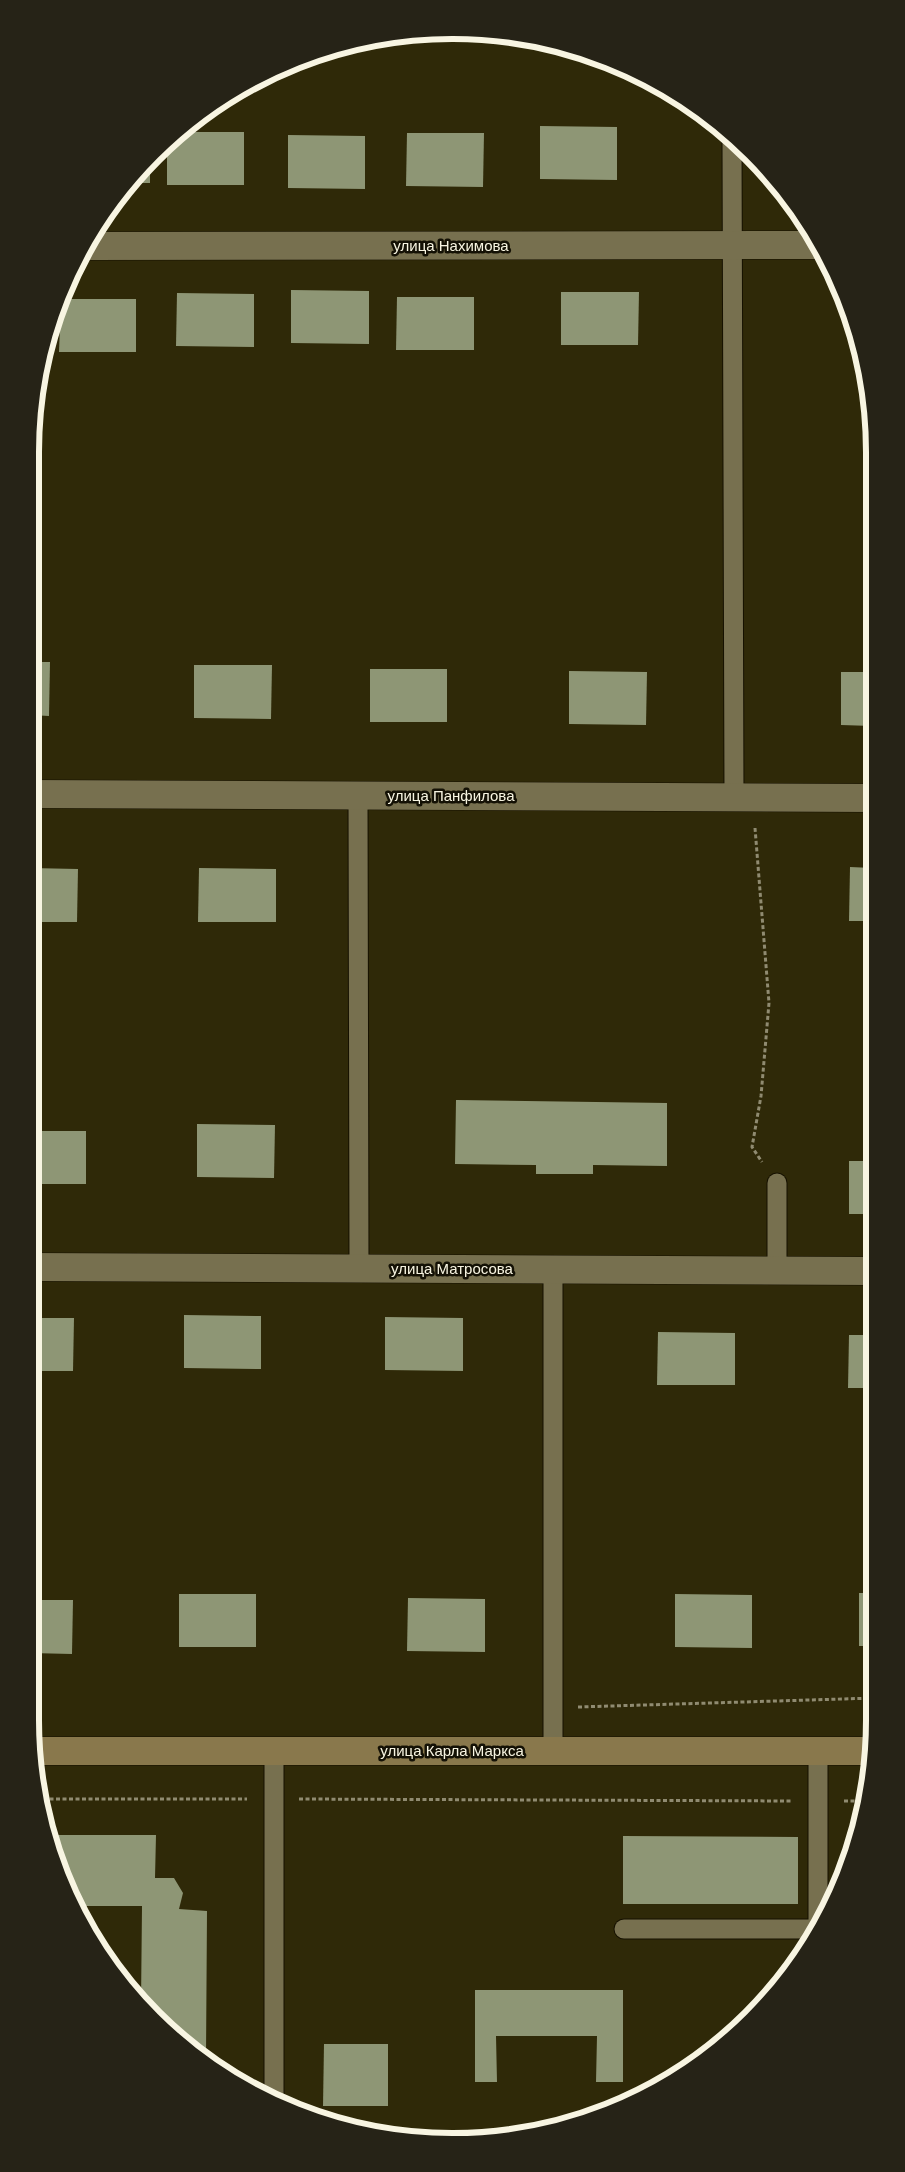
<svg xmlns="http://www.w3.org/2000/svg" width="905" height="2172" font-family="Helvetica,sans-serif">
	<rect width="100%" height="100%" fill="#2f2908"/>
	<g fill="#8e9675">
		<path d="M540,126L617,127V180L540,179Z"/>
		<path d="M180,132H244V185H167V144Z"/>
		<path d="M407,133H484L483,187L406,186Z"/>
		<path d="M288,135L365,136V189L288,188Z"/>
		<path d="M150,160V183H128L135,174Z"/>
		<path d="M291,290L369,291V344L291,343Z"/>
		<path d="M561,292H639L638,345H561Z"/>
		<path d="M177,293L254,294V347L176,346Z"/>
		<path d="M397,297H474V350H396Z"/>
		<path d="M61,299H136V352H59Z"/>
		<path d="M849,324L855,343H849Z"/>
		<path d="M30,662H50L49,716L30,715Z"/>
		<path d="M194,665H272L271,719L194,718Z"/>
		<rect x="370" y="669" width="77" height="53"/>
		<path d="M569,671L647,672L646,725L569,724Z"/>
		<path d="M841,672H872V726L841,725Z"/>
		<path d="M850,867L873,868V921H849Z"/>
		<path d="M30,868L78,869L77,922H30Z"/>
		<path d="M199,868L276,869V922H198Z"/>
		<path d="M456,1100L667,1103V1166L593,1165V1174H536V1165L455,1164Z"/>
		<path d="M197,1124L275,1125L274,1178L197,1177Z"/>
		<rect x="30" y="1131" width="56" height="53"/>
		<path d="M849,1161H873L874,1214H849Z"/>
		<path d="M184,1315L261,1316V1369L184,1368Z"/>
		<path d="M385,1317L463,1318V1371L385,1370Z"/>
		<path d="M30,1318H74L73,1371H30Z"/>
		<path d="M658,1332L735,1333V1385H657Z"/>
		<path d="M849,1335H874V1388H848Z"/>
		<rect x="859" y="1593" width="16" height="53"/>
		<rect x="179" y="1594" width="77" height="53"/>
		<path d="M675,1594L752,1595V1648L675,1647Z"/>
		<path d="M408,1598L485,1599V1652L407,1651Z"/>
		<path d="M30,1600H73L72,1654L30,1653Z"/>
		<path d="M49,1835H156L155,1878H174L183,1893L179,1909L207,1911L206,2057L141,2003L142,1906H75L53,1856Z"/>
		<path d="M623,1836L798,1837V1904H623Z"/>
		<path d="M475,1990H623V2082H596L597,2036H496L497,2082H475Z"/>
		<path d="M324,2044H388V2106H323Z"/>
	</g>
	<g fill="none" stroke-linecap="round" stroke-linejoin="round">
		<g stroke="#161100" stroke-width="21">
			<g id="service">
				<path d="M732,140L734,798"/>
				<path d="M358,796L359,1269"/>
				<path d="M553,1269V1751"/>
				<path d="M777,1270V1183"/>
				<path d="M818,1921V1751"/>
				<path d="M624,1929H813"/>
				<path d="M274,2100V1751"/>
			</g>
		</g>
		<g stroke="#161100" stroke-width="29">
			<g id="minor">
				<path d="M84,246L818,245"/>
				<path d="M30,794L872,798"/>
				<path d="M30,1267L874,1271"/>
			</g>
		</g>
		<g stroke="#161100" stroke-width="29">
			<path id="secondary" d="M35,1751H870"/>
		</g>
		<g stroke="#908b71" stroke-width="3" stroke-dasharray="4 2.5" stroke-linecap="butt">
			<path d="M755,828L769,1003L761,1096L752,1147L762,1162"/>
			<path d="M578,1707L875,1698"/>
			<path d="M43,1799H247"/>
			<path d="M299,1799L792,1801"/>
			<path d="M844,1801H862"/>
		</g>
		<use href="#service" stroke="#77704f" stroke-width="19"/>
		<use href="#minor" stroke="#77704f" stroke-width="28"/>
		<use href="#secondary" stroke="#89784c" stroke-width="28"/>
	</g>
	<g text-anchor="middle" stroke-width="5" stroke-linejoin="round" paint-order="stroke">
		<g font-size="15" fill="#f8f5e2" stroke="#141105">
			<text x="451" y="251">улица Нахимова</text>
			<text x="451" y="801">улица Панфилова</text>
			<text x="452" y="1274">улица Матросова</text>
			<text x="452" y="1756">улица Карла Маркса</text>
		</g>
	</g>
	<path d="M0 0H905V2172H0ZM452 39H453A413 413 0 0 1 866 452V1720A413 413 0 0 1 453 2133H452A413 413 0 0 1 39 1720V452A413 413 0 0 1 452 39Z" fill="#262317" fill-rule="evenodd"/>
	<path fill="none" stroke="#f8f5e2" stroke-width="6" d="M452 39H453A413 413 0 0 1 866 452V1720A413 413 0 0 1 453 2133H452A413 413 0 0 1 39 1720V452A413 413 0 0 1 452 39Z"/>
</svg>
